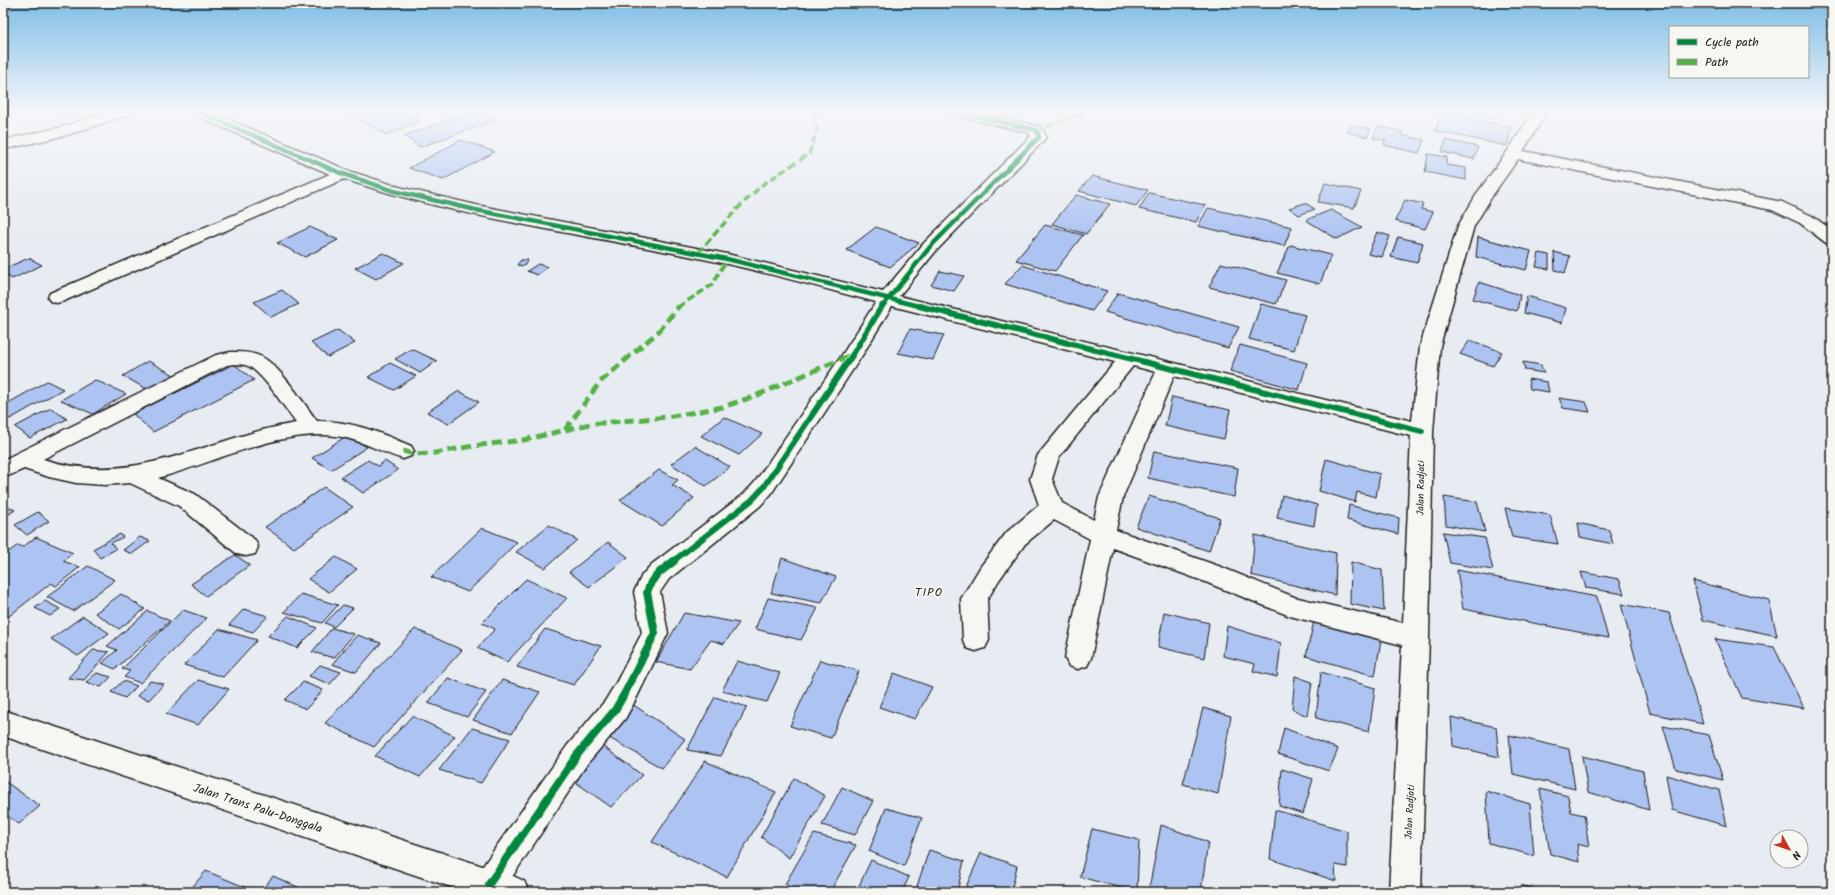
<svg xmlns="http://www.w3.org/2000/svg" width="1835" height="895" font-family="Kalam,sans-serif">
	<rect width="100%" height="100%" fill="#e7ecf2"/>
	<filter id="ink" filterUnits="userSpaceOnUse"><feTurbulence type="fractalNoise" baseFrequency=".025" numOctaves="2"/><feDisplacementMap in="SourceGraphic" scale="8" xChannelSelector="R" yChannelSelector="G"/><feConvolveMatrix kernelMatrix="1 2 1 2 8 2 1 2 1" color-interpolation-filters="sRGB"/></filter>
	<g filter="url(#ink)">
		<g fill="#adc3f2" stroke="#1c1c1c">
			<path d="M61,112H84L73,116Z"/>
			<path d="M347,112H403L420,121L386,135Z"/>
			<path d="M472,112H482L496,120L420,147L404,136Z"/>
			<path d="M1456,112H1497L1496,119Z"/>
			<path d="M1441,113L1511,127L1507,146L1435,131Z"/>
			<path d="M1351,125L1371,129L1367,137L1347,132Z"/>
			<path d="M1378,126L1403,132L1401,135L1424,140L1419,153L1384,145L1385,140L1373,138Z"/>
			<path d="M461,140L495,152L443,180L409,168Z"/>
			<path d="M1446,140L1478,147L1474,159L1442,152Z"/>
			<path d="M1428,154L1447,157L1446,165L1466,168V180L1425,172Z"/>
			<path d="M1092,176L1148,190L1136,206L1079,191Z"/>
			<path d="M1325,183L1361,191L1354,208L1318,202Z"/>
			<path d="M1149,193L1205,205L1196,222L1139,209Z"/>
			<path d="M1076,195L1110,204L1086,234L1052,224Z"/>
			<path d="M1405,200L1423,204L1421,209L1433,212L1425,229L1395,221Z"/>
			<path d="M1305,203L1315,209L1299,215L1289,208Z"/>
			<path d="M1208,208L1292,227L1284,246L1198,226Z"/>
			<path d="M1331,210L1362,227L1337,239L1306,220Z"/>
			<path d="M1045,225L1083,235L1055,271L1016,260Z"/>
			<path d="M310,227L338,240L305,257L277,243Z"/>
			<path d="M876,227L919,243L890,267L846,250Z"/>
			<path d="M1377,232L1390,236L1382,257L1368,254Z"/>
			<path d="M1398,237L1423,243L1417,263L1391,257Z"/>
			<path d="M1478,237L1531,251L1526,270L1476,257Z"/>
			<path d="M1290,245L1331,255L1320,284L1277,273Z"/>
			<path d="M1554,252L1570,256L1565,273L1555,270Z"/>
			<path d="M383,253L404,263L376,279L355,268Z"/>
			<path d="M1539,253L1549,255V269L1536,267Z"/>
			<path d="M29,258L42,265L12,279L3,273V269Z"/>
			<path d="M521,260H528L524,266L517,265Z"/>
			<path d="M1221,263L1286,280L1276,304L1209,287Z"/>
			<path d="M538,264L548,267L537,275L527,271Z"/>
			<path d="M1022,265L1107,291L1092,311L1005,284Z"/>
			<path d="M940,271L964,276L954,291L931,285Z"/>
			<path d="M1479,282L1520,295L1517,311L1473,299Z"/>
			<path d="M282,290L299,304L271,317L254,302Z"/>
			<path d="M1118,293L1239,327L1228,348L1105,312Z"/>
			<path d="M1527,296L1566,308L1562,323L1524,313Z"/>
			<path d="M1261,304L1305,315L1294,350L1249,339Z"/>
			<path d="M910,329L944,335L933,360L898,353Z"/>
			<path d="M338,330L355,343L328,357L311,343Z"/>
			<path d="M1470,340L1502,352L1493,366L1460,354Z"/>
			<path d="M1240,345L1307,363L1299,390L1230,371Z"/>
			<path d="M412,349L437,361L420,373L395,359Z"/>
			<path d="M148,361L178,377L152,392L123,376Z"/>
			<path d="M1523,362L1541,365L1544,373L1525,370Z"/>
			<path d="M390,363L416,376L394,390L368,377Z"/>
			<path d="M234,364L254,380L153,432L133,414Z"/>
			<path d="M1528,379L1547,382L1549,392L1530,389Z"/>
			<path d="M95,380L126,394L93,414L61,400Z"/>
			<path d="M47,381L63,389L10,419L3,415V406Z"/>
			<path d="M459,391L479,402L448,424L427,412Z"/>
			<path d="M1172,397L1230,410L1224,439L1165,426Z"/>
			<path d="M1559,398L1586,402L1590,412L1563,408Z"/>
			<path d="M51,408L67,419L30,438L15,427Z"/>
			<path d="M724,417L762,434L739,455L701,436Z"/>
			<path d="M348,435L367,447L331,470L312,458Z"/>
			<path d="M695,446L730,467L706,486L671,464Z"/>
			<path d="M1154,451L1238,468L1234,497L1148,478Z"/>
			<path d="M1326,459L1380,474L1376,497L1357,492L1355,502L1319,491Z"/>
			<path d="M368,460L378,466L385,461L398,470L363,493L341,477Z"/>
			<path d="M659,470L678,480L672,485L694,498L662,526L620,500Z"/>
			<path d="M324,487L353,507L294,548L265,527Z"/>
			<path d="M1282,495L1317,505L1314,526L1277,518Z"/>
			<path d="M1149,496L1220,518L1209,551L1136,527Z"/>
			<path d="M1444,497L1477,502L1485,532L1446,525Z"/>
			<path d="M3,504L15,510L3,518Z"/>
			<path d="M1349,505L1399,518L1398,534L1347,520Z"/>
			<path d="M1505,508L1550,515L1558,544L1512,537Z"/>
			<path d="M38,512L49,521L27,535L15,525Z"/>
			<path d="M1578,523L1609,530L1613,544L1580,537Z"/>
			<path d="M549,525L577,540L545,568L516,552Z"/>
			<path d="M482,528L517,542L468,592L431,577Z"/>
			<path d="M1443,532L1485,538L1493,570L1450,563Z"/>
			<path d="M120,534L123,537L111,543L116,549L100,558L93,549Z"/>
			<path d="M1255,535L1336,553L1335,595L1251,575Z"/>
			<path d="M36,537L73,553L63,561L80,567L56,586L51,583L4,620L3,556L18,545L23,547Z"/>
			<path d="M140,537L150,541L132,554L123,550Z"/>
			<path d="M608,542L628,557L589,587L569,572Z"/>
			<path d="M235,555L250,565L206,596L191,584Z"/>
			<path d="M336,557L357,569L329,592L308,579Z"/>
			<path d="M782,558L836,577L821,603L771,593Z"/>
			<path d="M1351,562L1382,570L1384,611L1350,604Z"/>
			<path d="M88,566L115,580L73,611L47,597Z"/>
			<path d="M1457,570L1597,597L1608,638L1463,609Z"/>
			<path d="M1581,572L1619,579L1624,594L1586,588Z"/>
			<path d="M526,579L567,598L507,662L477,648L495,629L482,623Z"/>
			<path d="M1693,581L1769,600L1777,636L1703,620Z"/>
			<path d="M121,594L145,609L119,629L95,613Z"/>
			<path d="M301,594L338,605L322,623L284,612Z"/>
			<path d="M768,598L818,608L801,640L755,629Z"/>
			<path d="M45,601L60,609L50,616L35,608Z"/>
			<path d="M1621,604L1669,613L1703,724L1650,713Z"/>
			<path d="M343,605L353,608L334,627L325,623Z"/>
			<path d="M244,609L268,616L253,632L229,625Z"/>
			<path d="M183,610L207,618L140,683L124,677L130,671L122,669Z"/>
			<path d="M148,611L170,621L115,669L102,663L117,650L107,646Z"/>
			<path d="M1164,612L1209,623L1204,658L1158,647Z"/>
			<path d="M684,613L739,623L724,644L711,640L690,669L656,662Z"/>
			<path d="M83,616L109,633L78,656L51,639Z"/>
			<path d="M288,616L317,628L297,648L268,636Z"/>
			<path d="M1314,621L1381,640L1375,676L1306,656Z"/>
			<path d="M1227,626L1281,643L1277,677L1253,671L1255,664L1223,656Z"/>
			<path d="M332,628L354,634L334,658L312,652Z"/>
			<path d="M219,629L257,640L223,677L184,665Z"/>
			<path d="M415,629L462,650L374,747L325,723Z"/>
			<path d="M545,629L601,646L574,685L517,667Z"/>
			<path d="M357,635L381,643L356,672L332,664Z"/>
			<path d="M1715,639L1774,647L1804,708L1742,698Z"/>
			<path d="M93,650L109,652L84,680L68,678Z"/>
			<path d="M820,660L859,671L831,738L790,726Z"/>
			<path d="M737,661L780,673L767,702L722,691Z"/>
			<path d="M320,665L341,672L330,684L309,676Z"/>
			<path d="M1321,672L1375,688L1369,732L1316,718Z"/>
			<path d="M97,673L111,677L101,687L86,682Z"/>
			<path d="M894,673L932,687L915,719L879,707Z"/>
			<path d="M1295,676L1312,682L1307,716L1292,709Z"/>
			<path d="M448,678L486,692L467,717L428,703Z"/>
			<path d="M198,680L229,689L198,725L166,714Z"/>
			<path d="M502,680L540,692L512,733L473,720Z"/>
			<path d="M123,681L137,686L125,698L111,692Z"/>
			<path d="M150,681L164,684L149,700L137,696Z"/>
			<path d="M303,682L323,690L306,709L285,700Z"/>
			<path d="M715,697L747,707L721,756L687,750Z"/>
			<path d="M632,704L685,739L662,768L604,735Z"/>
			<path d="M1203,708L1231,716L1218,794L1183,784Z"/>
			<path d="M412,716L455,736L420,777L375,756Z"/>
			<path d="M1451,717L1496,727L1499,757L1453,746Z"/>
			<path d="M1663,726L1709,735L1723,780L1676,769Z"/>
			<path d="M472,728L510,739L481,783L439,770Z"/>
			<path d="M1284,728L1338,749L1329,771L1278,754Z"/>
			<path d="M1509,735L1569,749L1575,789L1513,774Z"/>
			<path d="M597,742L642,775L611,807L571,779Z"/>
			<path d="M1582,756L1643,771L1649,810L1588,792Z"/>
			<path d="M705,761L776,792L727,877L652,842Z"/>
			<path d="M1282,769L1313,779L1303,814L1279,806Z"/>
			<path d="M1666,775L1719,790L1727,826L1672,810Z"/>
			<path d="M794,778L825,796L789,858L761,837Z"/>
			<path d="M3,780L40,806L19,824L3,813Z"/>
			<path d="M842,787L873,801L855,835L822,825Z"/>
			<path d="M1540,789L1568,796L1571,812L1584,815L1589,847L1577,844L1579,862L1550,854Z"/>
			<path d="M1486,791L1530,804L1534,856L1489,843Z"/>
			<path d="M886,808L922,818L904,866L869,851Z"/>
			<path d="M1275,810L1347,831V867L1335,865L1336,881L1270,859Z"/>
			<path d="M1161,825L1208,842L1201,892H1160L1149,889Z"/>
			<path d="M1092,829L1139,840L1137,892L1080,877Z"/>
			<path d="M814,834L856,845L830,892H800L785,884Z"/>
			<path d="M929,850L964,861L957,892H915Z"/>
			<path d="M981,853L1017,866L1011,892H973L965,889Z"/>
			<path d="M871,860L909,877L902,892H856Z"/>
			<path d="M206,871L252,890L250,892H188Z"/>
			<path d="M273,876L309,892H260Z"/>
			<path d="M1520,885L1546,892H1520Z"/>
		</g>
		<g fill="none" stroke-linecap="round" stroke-linejoin="round">
			<g stroke="#1c1c1c" stroke-width="3">
				<g id="minor">
					<path d="M108,112H129L127,115L67,135L6,149L3,148V140L58,128Z"/>
					<path d="M192,112H211L349,171L399,187L476,205L727,254L883,292L924,243L1031,136L1030,134L1027,132L953,115L951,112H976L1037,126C1043,128 1044,131 1046,137L1044,140L936,251L899,296L1412,421L1420,346L1458,226L1478,192L1507,152L1533,112H1547L1523,151L1782,202L1812,216L1832,230V244L1826,243L1800,223L1772,210L1518,159L1494,193L1474,226L1440,346L1433,431L1429,637L1421,892H1389L1402,645L1290,616L1203,581L1113,548L1091,658L1087,666L1078,669L1069,666L1065,658L1090,539L1054,520L1025,544L999,580L987,600L989,640L985,648L976,651L967,648L963,640L961,599L981,566L1007,532L1039,505L1030,479L1038,455L1115,362L892,306L863,354L771,494L760,506L669,579L660,592L668,633L636,699L625,719L587,764L502,892H476L473,884L478,873L567,746L605,701L616,683L642,633L634,592L642,575L651,565L744,494L755,482L844,352L876,302C826,289 777,275 727,264C599,236 468,221 344,179L64,301L57,303L50,301L48,297L50,293L330,174L194,115ZM1133,366L1156,372L1099,497L1094,520L1062,503L1052,479L1059,457ZM1174,376L1411,436L1403,623L1294,597L1221,567L1116,530L1123,497Z"/>
					<path d="M231,352C241,352 253,352 262,357C280,366 304,404 317,421C350,420 381,433 411,446L414,451L411,456L403,459C380,452 360,439 336,436C279,429 214,463 158,478L195,494L255,540L258,547L255,554L246,556L237,554L179,506L130,483L105,485L76,483L49,477L24,469L3,478V460L216,355ZM235,364C239,365 244,364 248,366C263,373 285,408 296,423C207,437 137,489 43,459L227,365Z"/>
				</g>
			</g>
			<g stroke="#1c1c1c" stroke-width="3">
				<path id="highway" d="M3,710L513,876L524,881L529,892H466L3,736Z"/>
			</g>
			<use href="#minor" fill="#f6f6f2" fill-rule="evenodd"/>
			<use href="#highway" fill="#f6f6f2" fill-rule="evenodd"/>
			<g stroke="#55b145" stroke-width="3.5" stroke-dasharray="8 3.5" stroke-linecap="butt">
				<path d="M1037,131L1084,112"/>
				<path d="M698,253L736,210L762,185L809,154L817,130L815,112"/>
				<path d="M678,307L712,285L727,259"/>
			</g>
			<g stroke="#55b145" stroke-width="5" stroke-dasharray="10 5" stroke-linecap="butt">
				<path d="M565,430L600,382L659,331L679,306"/>
				<path d="M403,451L414,454L435,453L473,446L524,440L590,424L667,417L723,407L755,396L851,355"/>
			</g>
			<g stroke="#f6f6f2" stroke-width="6">
				<g id="cycleway-far2">
					<path d="M199,112L343,174L394,191L476,210L727,259L923,307"/>
					<path d="M882,307L930,247L1039,137L1037,131L1032,129L958,112"/>
				</g>
			</g>
			<g stroke="#f6f6f2" stroke-width="8">
				<g id="cycleway-far1">
					<path d="M919,306L1422,431"/>
					<path d="M672,562L752,500L763,488L853,354L882,306"/>
				</g>
			</g>
			<g stroke="#f6f6f2" stroke-width="10">
				<path id="cycleway" d="M489,884L577,755L615,710L626,691L655,633L647,592L651,582L660,572L674,561"/>
			</g>
			<use href="#cycleway-far2" stroke="#00873e" stroke-width="4.5"/>
			<use href="#cycleway-far1" stroke="#00873e" stroke-width="6"/>
			<use href="#cycleway" stroke="#00873e" stroke-width="8"/>
		</g>
	</g>
	<linearGradient id="sky" x2="0" y2="1"><stop stop-color="#80bee6"/><stop offset="0.47" stop-color="#f4f6f9"/><stop offset="1" stop-color="#f4f6f9" stop-opacity="0"/></linearGradient>
	<rect width="1835" height="237" fill="url(#sky)"/>
	<g text-anchor="middle" stroke-width="3.5" stroke-linejoin="round" paint-order="stroke">
		<g font-size="10" fill="#1c1c1c" stroke="#f6f6f2">
			<text transform="translate(1420 488) rotate(-89)" y="4">Jalan Radjati</text>
			<text transform="translate(1409 812) rotate(-87)" y="4">Jalan Radjati</text>
		</g>
		<g font-size="12" letter-spacing="1" fill="#1c1c1c" stroke="#f6f6f2">
			<text x="929" y="596">TIPO</text>
		</g>
		<g font-size="12" fill="#1c1c1c" stroke="#f6f6f2">
			<text transform="translate(258 808) rotate(18)" y="4">Jalan Trans Palu-Donggala</text>
		</g>
	</g>
	<rect width="1835" height="895" fill="none" stroke="#f6f6f2" stroke-width="16"/>
	<rect x="8" y="8" width="1819" height="879" fill="none" stroke="#1c1c1c" stroke-width="1.5" filter="url(#ink)"/>
	<rect x="1669" y="26" width="140" height="52" fill="#f6f6f2" stroke="#9f9f9c"/>
	<rect x="1677" y="39" width="20" height="6" fill="#00873e" stroke="#9f9f9c"/>
	<text x="1705" y="46" font-size="12" fill="#1c1c1c">Cycle path</text>
	<rect x="1677" y="59" width="20" height="6" fill="#55b145" stroke="#9f9f9c"/>
	<text x="1705" y="66" font-size="12" fill="#1c1c1c">Path</text>
	<g transform="translate(1789 849) rotate(130)"><circle r="19" fill="#f6f6f2" stroke="#9f9f9c"/>
	<path d="M0-3L7 15L0 10L-7 15Z" fill="#c8321e"/>
	<text y="-6" font-size="11" font-weight="bold" text-anchor="middle" fill="#1c1c1c">N</text>
	</g>
</svg>
